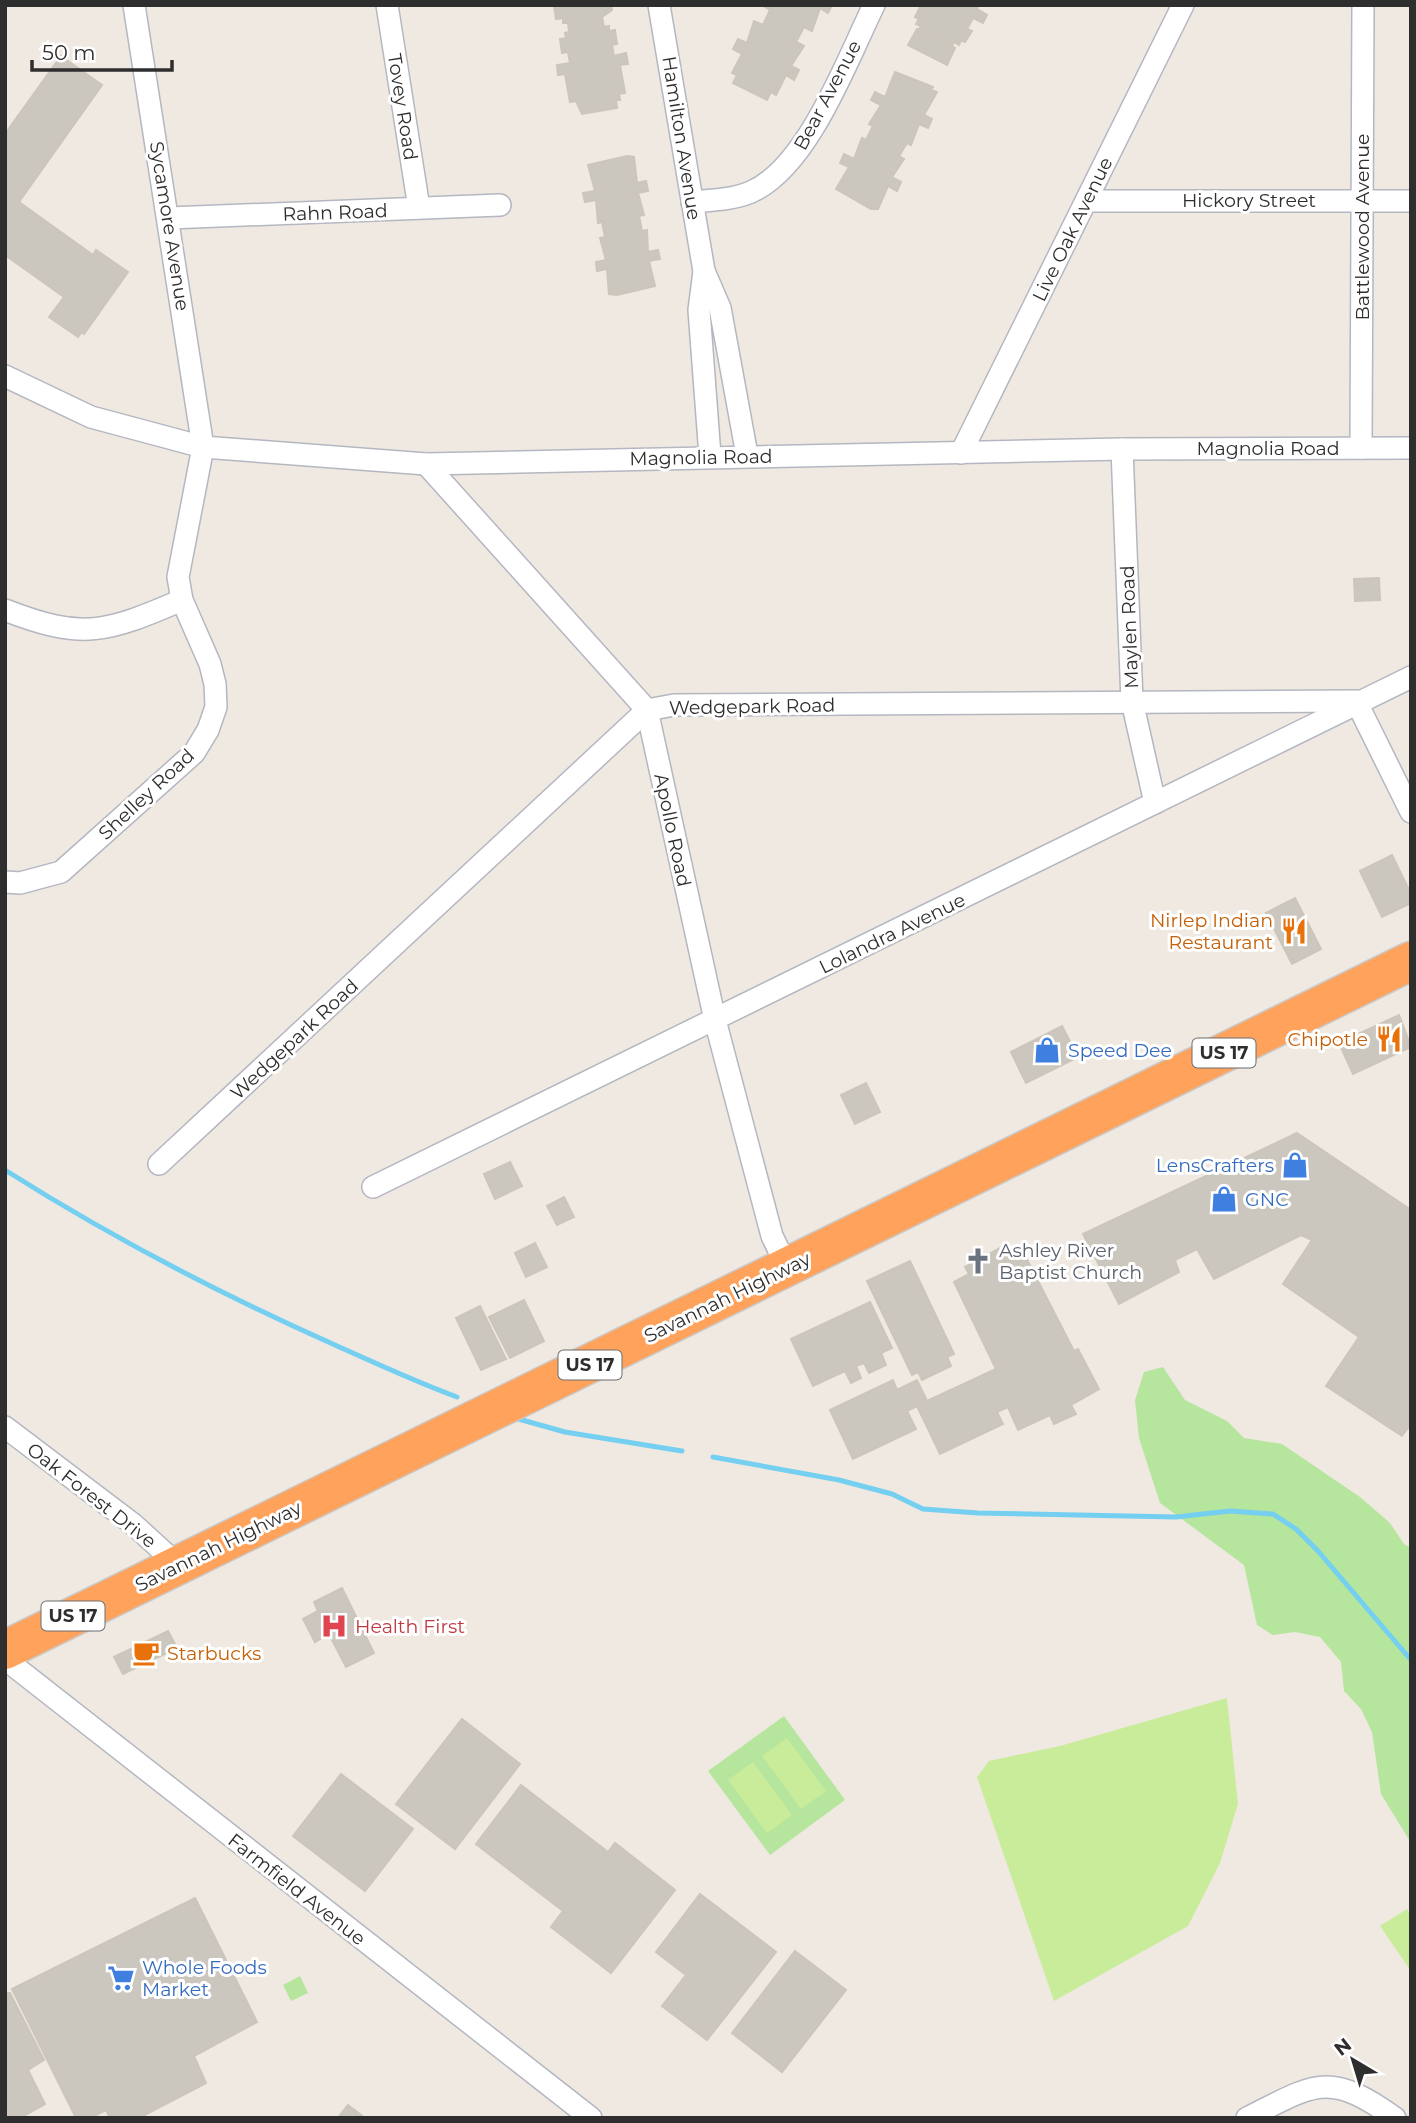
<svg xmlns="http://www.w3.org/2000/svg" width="1416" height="2123" font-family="Montserrat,sans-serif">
	<rect width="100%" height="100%" fill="#efe9e1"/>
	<g fill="#b6e59e">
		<path d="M1163,1367L1185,1400L1227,1421L1244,1438L1282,1444L1360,1497L1390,1523L1404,1544L1411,1548V1843L1381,1794L1372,1732L1361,1709L1344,1691L1341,1662L1320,1637L1295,1632L1273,1635L1257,1625L1244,1565L1160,1503L1139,1438L1135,1400L1144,1372Z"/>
		<path d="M784,1716L845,1800L770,1855L708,1771Z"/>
		<path d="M300,1976L308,1993L291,2001L283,1985Z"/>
	</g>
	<g fill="#c9ec9a">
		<path d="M1227,1698L1238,1804L1220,1863L1188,1926L1054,2001L977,1777L989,1761L1060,1746Z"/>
		<path d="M787,1738L826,1791L801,1809L762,1756Z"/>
		<path d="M753,1762L792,1815L767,1833L728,1780Z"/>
		<path d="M1407,1909L1411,1915V1971L1380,1926Z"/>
	</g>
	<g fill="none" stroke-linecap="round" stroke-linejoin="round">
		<g stroke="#75cff0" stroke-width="5">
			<path d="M5,1170C111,1237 220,1294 335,1345C375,1363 416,1382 457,1397"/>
			<path d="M515,1418L565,1432L682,1451"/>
			<path d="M713,1457L839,1480L892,1494L923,1509L978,1513L1176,1517L1230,1511L1273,1514L1296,1529L1318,1551L1411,1660"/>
		</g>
	</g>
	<g fill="#cbc7bf" stroke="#cbc5ba" stroke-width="2">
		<path d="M611,5L612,10L602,17L604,27L609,26V31L615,30L617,44L612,45L614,56L626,53L628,64L620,65L625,93L619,94L620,100H616L617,108L582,114L576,101L570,102L565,74L558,75L557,65L570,63L568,52L562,53L560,39L566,38L565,33L569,32L568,23H563V18L556,19L554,6Z"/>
		<path d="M832,5L828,13L820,8L812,31L804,27L796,42L804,46L791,66L799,70L794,80L786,75L776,95L771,92L767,100L733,83L737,75L732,73L742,54L733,49L738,39L747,43L754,21L763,25L770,10L762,5Z"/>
		<path d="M921,5H979L977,9L987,15L983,23L973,18L967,29L972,31L965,42L961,40L959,45L954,42L951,48L918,31L921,26L916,24L919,19L915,17Z"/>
		<path d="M917,29L955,48L947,65L908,45Z"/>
		<path d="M61,56L102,85L19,202L93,255L96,250L128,272L84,334L82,332L78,337L49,317L64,297L5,255V134Z"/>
		<path d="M895,72L933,87L931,90L937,92L924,115L932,119L928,128L919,124L911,145L907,143L899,156L904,159L892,177L901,182L897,191L888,186L878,209H871L836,189L849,167L840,163L844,154L854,159L862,138L866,140L873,126L869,124L881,105L871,100L875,92L885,97Z"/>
		<path d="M627,156L634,157L637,183L646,181L648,191L638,193L644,215L639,216L642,231L647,230L648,252L658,250L660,259L649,261L655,286L617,295L609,294L607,269L597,271L596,262L606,260L600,238L605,237L602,222L598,223L596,200L585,202L583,193L595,191L588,165Z"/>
		<path d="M1379,578L1380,600L1355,601L1354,579Z"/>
		<path d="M1392,855L1411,894V903L1382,917L1360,871Z"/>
		<path d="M1295,898L1321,949L1292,964L1266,913Z"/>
		<path d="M1399,1015L1411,1047L1353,1074L1339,1043Z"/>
		<path d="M1062,1026L1078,1057L1026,1083L1011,1052Z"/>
		<path d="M866,1083L880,1112L855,1124L841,1095Z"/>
		<path d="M1297,1133L1411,1210V1424L1402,1436L1326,1386L1359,1337L1283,1284L1312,1240L1301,1235L1214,1279L1197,1249L1175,1260L1179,1272L1119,1304L1083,1234Z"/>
		<path d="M510,1162L522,1186L495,1199L484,1174Z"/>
		<path d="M564,1197L574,1217L557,1225L547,1206Z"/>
		<path d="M535,1243L547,1267L526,1277L515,1253Z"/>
		<path d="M1002,1247L1007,1256L1021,1248L1074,1351L1078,1349L1099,1389L1071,1405L1076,1414L1054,1424L1050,1415L1018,1430L1008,1407L997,1412L1003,1424L940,1454L917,1406L907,1411L916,1429L853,1459L830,1410L893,1380L897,1390L917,1380L927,1401L996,1369L954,1282L969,1274L965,1267Z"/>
		<path d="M910,1261L954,1354L947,1357L951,1366L922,1380L918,1372L912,1375L867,1281Z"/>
		<path d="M524,1300L544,1341L510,1358L489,1317Z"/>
		<path d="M870,1302L892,1348L881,1353L886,1365L869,1373L864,1363L856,1366L861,1378L851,1383L845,1371L813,1386L791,1339Z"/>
		<path d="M480,1306L506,1359L481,1370L456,1318Z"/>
		<path d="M342,1588L374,1653L346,1667L329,1634L315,1642L303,1619L318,1611L314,1602Z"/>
		<path d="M168,1631L177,1648L123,1674L114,1657Z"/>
		<path d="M462,1719L520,1764L455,1849L396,1804Z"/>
		<path d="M341,1774L413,1829L365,1891L293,1836Z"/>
		<path d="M521,1785L608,1852L615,1843L675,1890L611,1973L551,1927L563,1911L476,1844Z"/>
		<path d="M700,1894L776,1952L707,2040L662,2006L686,1975L656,1952Z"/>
		<path d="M195,1898L257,2022L194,2056L206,2083L139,2118H110L106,2110L90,2118H76L12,1989Z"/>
		<path d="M795,1951L846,1990L782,2072L732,2033Z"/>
		<path d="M5,1993H10L44,2060L28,2070L45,2104L20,2118H5Z"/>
		<path d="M348,2105L365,2118H338Z"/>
	</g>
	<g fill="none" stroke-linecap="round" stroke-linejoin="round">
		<g stroke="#b4b7c1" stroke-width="24">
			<g id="street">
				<path d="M387,5L419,208"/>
				<path d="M659,5L704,271"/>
				<path d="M1087,201H1411"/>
				<path d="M692,202C712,200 732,200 751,192C808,167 847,60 874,5"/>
				<path d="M169,218L500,205"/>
				<path d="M5,376L91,417L203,447L426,464L1122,449L1411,448"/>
				<path d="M1361,448L1363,5"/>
				<path d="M1122,449L1132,701L1155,803"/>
				<path d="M961,453L1183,5"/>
				<path d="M710,456L699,310L704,271L720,308L747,455"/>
				<path d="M426,464L647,710L715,1020L772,1236L787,1267"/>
				<path d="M5,610C84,641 107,632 182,600"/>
				<path d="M5,882L20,883L61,872L194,753L208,730L216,707L215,684L210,664L182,600L178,577L203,447L134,5"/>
				<path d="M159,1164L647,710L674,705L1356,701L1411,812"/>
				<path d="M373,1187L1411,677"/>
				<path d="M5,1427L133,1524L178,1565"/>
				<path d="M5,1659L591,2118"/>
				<path d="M1247,2118C1315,2084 1328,2070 1395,2118"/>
			</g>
		</g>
		<g stroke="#c9c9c9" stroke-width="41">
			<path id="highway" d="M5,1650L1411,961"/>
		</g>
		<use href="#street" stroke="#fff" stroke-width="21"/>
		<use href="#highway" stroke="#ffa35c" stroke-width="38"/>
	</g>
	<defs>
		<g id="restaurant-bare" transform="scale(2.1)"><path d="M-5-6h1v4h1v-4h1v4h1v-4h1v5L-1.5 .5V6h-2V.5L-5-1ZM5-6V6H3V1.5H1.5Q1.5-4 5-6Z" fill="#e8710a" stroke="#fff" stroke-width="2.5" paint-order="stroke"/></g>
		<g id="shop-bare" transform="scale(2.1)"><path d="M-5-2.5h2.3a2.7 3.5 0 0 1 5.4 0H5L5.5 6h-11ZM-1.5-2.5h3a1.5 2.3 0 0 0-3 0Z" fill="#3f7fe0" stroke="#fff" stroke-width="2.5" paint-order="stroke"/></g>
		<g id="church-bare" transform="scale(2.1)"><path d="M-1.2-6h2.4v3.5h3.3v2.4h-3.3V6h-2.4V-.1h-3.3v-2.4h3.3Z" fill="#6b7280" stroke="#fff" stroke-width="2.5" paint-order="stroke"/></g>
		<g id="hospital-bare" transform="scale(2.1)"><path d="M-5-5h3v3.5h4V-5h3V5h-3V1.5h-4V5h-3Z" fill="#e0444e" stroke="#fff" stroke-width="2.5" paint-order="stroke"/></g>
		<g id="cafe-bare" transform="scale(2.1)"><path d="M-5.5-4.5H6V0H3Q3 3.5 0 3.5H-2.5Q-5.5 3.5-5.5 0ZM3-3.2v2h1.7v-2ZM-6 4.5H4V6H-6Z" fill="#e8710a" stroke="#fff" stroke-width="2.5" paint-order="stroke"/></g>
		<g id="supermarket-bare" transform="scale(2.1)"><path d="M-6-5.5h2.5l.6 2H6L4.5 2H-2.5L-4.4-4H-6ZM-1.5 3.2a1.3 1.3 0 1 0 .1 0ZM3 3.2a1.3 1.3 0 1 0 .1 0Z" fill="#3f7fe0" stroke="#fff" stroke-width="2.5" paint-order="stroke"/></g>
	</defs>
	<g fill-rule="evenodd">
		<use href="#restaurant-bare" x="1294" y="931"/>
		<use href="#restaurant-bare" x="1389" y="1039"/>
		<use href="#shop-bare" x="1047" y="1050"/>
		<use href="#shop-bare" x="1295" y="1165"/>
		<use href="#shop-bare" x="1224" y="1199"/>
		<use href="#church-bare" x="978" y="1261"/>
		<use href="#hospital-bare" x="334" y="1626"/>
		<use href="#cafe-bare" x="146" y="1653"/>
		<use href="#supermarket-bare" x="121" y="1978"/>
	</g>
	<g text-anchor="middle" stroke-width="6" stroke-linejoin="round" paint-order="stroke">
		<g fill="#fff" stroke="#6d6d6d" stroke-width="2">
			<rect x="1192.5" y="1038.5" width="63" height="29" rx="5"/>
			<rect x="558.5" y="1350.5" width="63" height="29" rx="5"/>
			<rect x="41.5" y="1601.5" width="63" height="29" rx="5"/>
		</g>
		<g font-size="18" font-weight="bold" fill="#2e2e2e">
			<text x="1224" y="1059">US 17</text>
			<text x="590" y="1371">US 17</text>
			<text x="73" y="1622">US 17</text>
		</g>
		<g font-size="19" fill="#2e2e2e" stroke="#fff">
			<text transform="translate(827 95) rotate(-62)" y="7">Bear Avenue</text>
			<text transform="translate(403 107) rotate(81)" y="7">Tovey Road</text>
			<text transform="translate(682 138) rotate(81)" y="7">Hamilton Avenue</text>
			<text x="1249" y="207">Hickory Street</text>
			<text transform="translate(335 212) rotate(-2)" y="7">Rahn Road</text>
			<text transform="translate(170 226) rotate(81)" y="7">Sycamore Avenue</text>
			<text transform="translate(1362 227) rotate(-90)" y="7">Battlewood Avenue</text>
			<text transform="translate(1072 229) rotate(-64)" y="7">Live Oak Avenue</text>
			<text x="1268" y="455">Magnolia Road</text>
			<text transform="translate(701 457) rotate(-1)" y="7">Magnolia Road</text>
			<text transform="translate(1129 627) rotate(-92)" y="7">Maylen Road</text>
			<text transform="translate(752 706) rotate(-1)" y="7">Wedgepark Road</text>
			<text transform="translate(146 794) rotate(-43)" y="7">Shelley Road</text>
			<text transform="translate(673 830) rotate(78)" y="7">Apollo Road</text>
			<text transform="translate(892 933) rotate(-26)" y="7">Lolandra Avenue</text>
			<text transform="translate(294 1039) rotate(-43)" y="7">Wedgepark Road</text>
			<text transform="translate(727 1297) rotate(-26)" y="7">Savannah Highway</text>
			<text transform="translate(92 1495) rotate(38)" y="7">Oak Forest Drive</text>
			<text transform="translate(218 1546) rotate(-26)" y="7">Savannah Highway</text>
			<text transform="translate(297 1889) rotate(38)" y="7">Farmfield Avenue</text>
		</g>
		<g font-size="19" fill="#c56008" stroke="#fff" text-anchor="end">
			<text x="1273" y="927">Nirlep Indian<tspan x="1273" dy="22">Restaurant</tspan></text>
			<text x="1368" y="1046">Chipotle</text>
			<text x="167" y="1660" text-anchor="start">Starbucks</text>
		</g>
		<g font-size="19" fill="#366cbe" stroke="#fff" text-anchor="start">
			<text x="1068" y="1057">Speed Dee</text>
			<text x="1274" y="1172" text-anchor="end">LensCrafters</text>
			<text x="1245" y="1206">GNC</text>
			<text x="142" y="1974">Whole Foods<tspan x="142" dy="22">Market</tspan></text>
		</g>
		<g font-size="19" fill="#5b616d" stroke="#fff" text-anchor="start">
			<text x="999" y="1257">Ashley River<tspan x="999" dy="22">Baptist Church</tspan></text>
		</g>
		<g font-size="19" fill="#be3a42" stroke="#fff" text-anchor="start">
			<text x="355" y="1633">Health First</text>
		</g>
	</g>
	<rect width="1416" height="2123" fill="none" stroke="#2e2e2e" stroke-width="14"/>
	<g transform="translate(1353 2060) rotate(322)" stroke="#ffffff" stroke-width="5" paint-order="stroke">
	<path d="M0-5L12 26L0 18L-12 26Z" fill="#2e2e2e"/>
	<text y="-10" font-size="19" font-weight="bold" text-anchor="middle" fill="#2e2e2e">N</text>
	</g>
	<path d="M32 60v10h140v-10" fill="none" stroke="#2e2e2e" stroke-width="3.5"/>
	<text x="42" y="60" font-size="21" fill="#2e2e2e" stroke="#ffffff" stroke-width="5" paint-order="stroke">50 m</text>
</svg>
